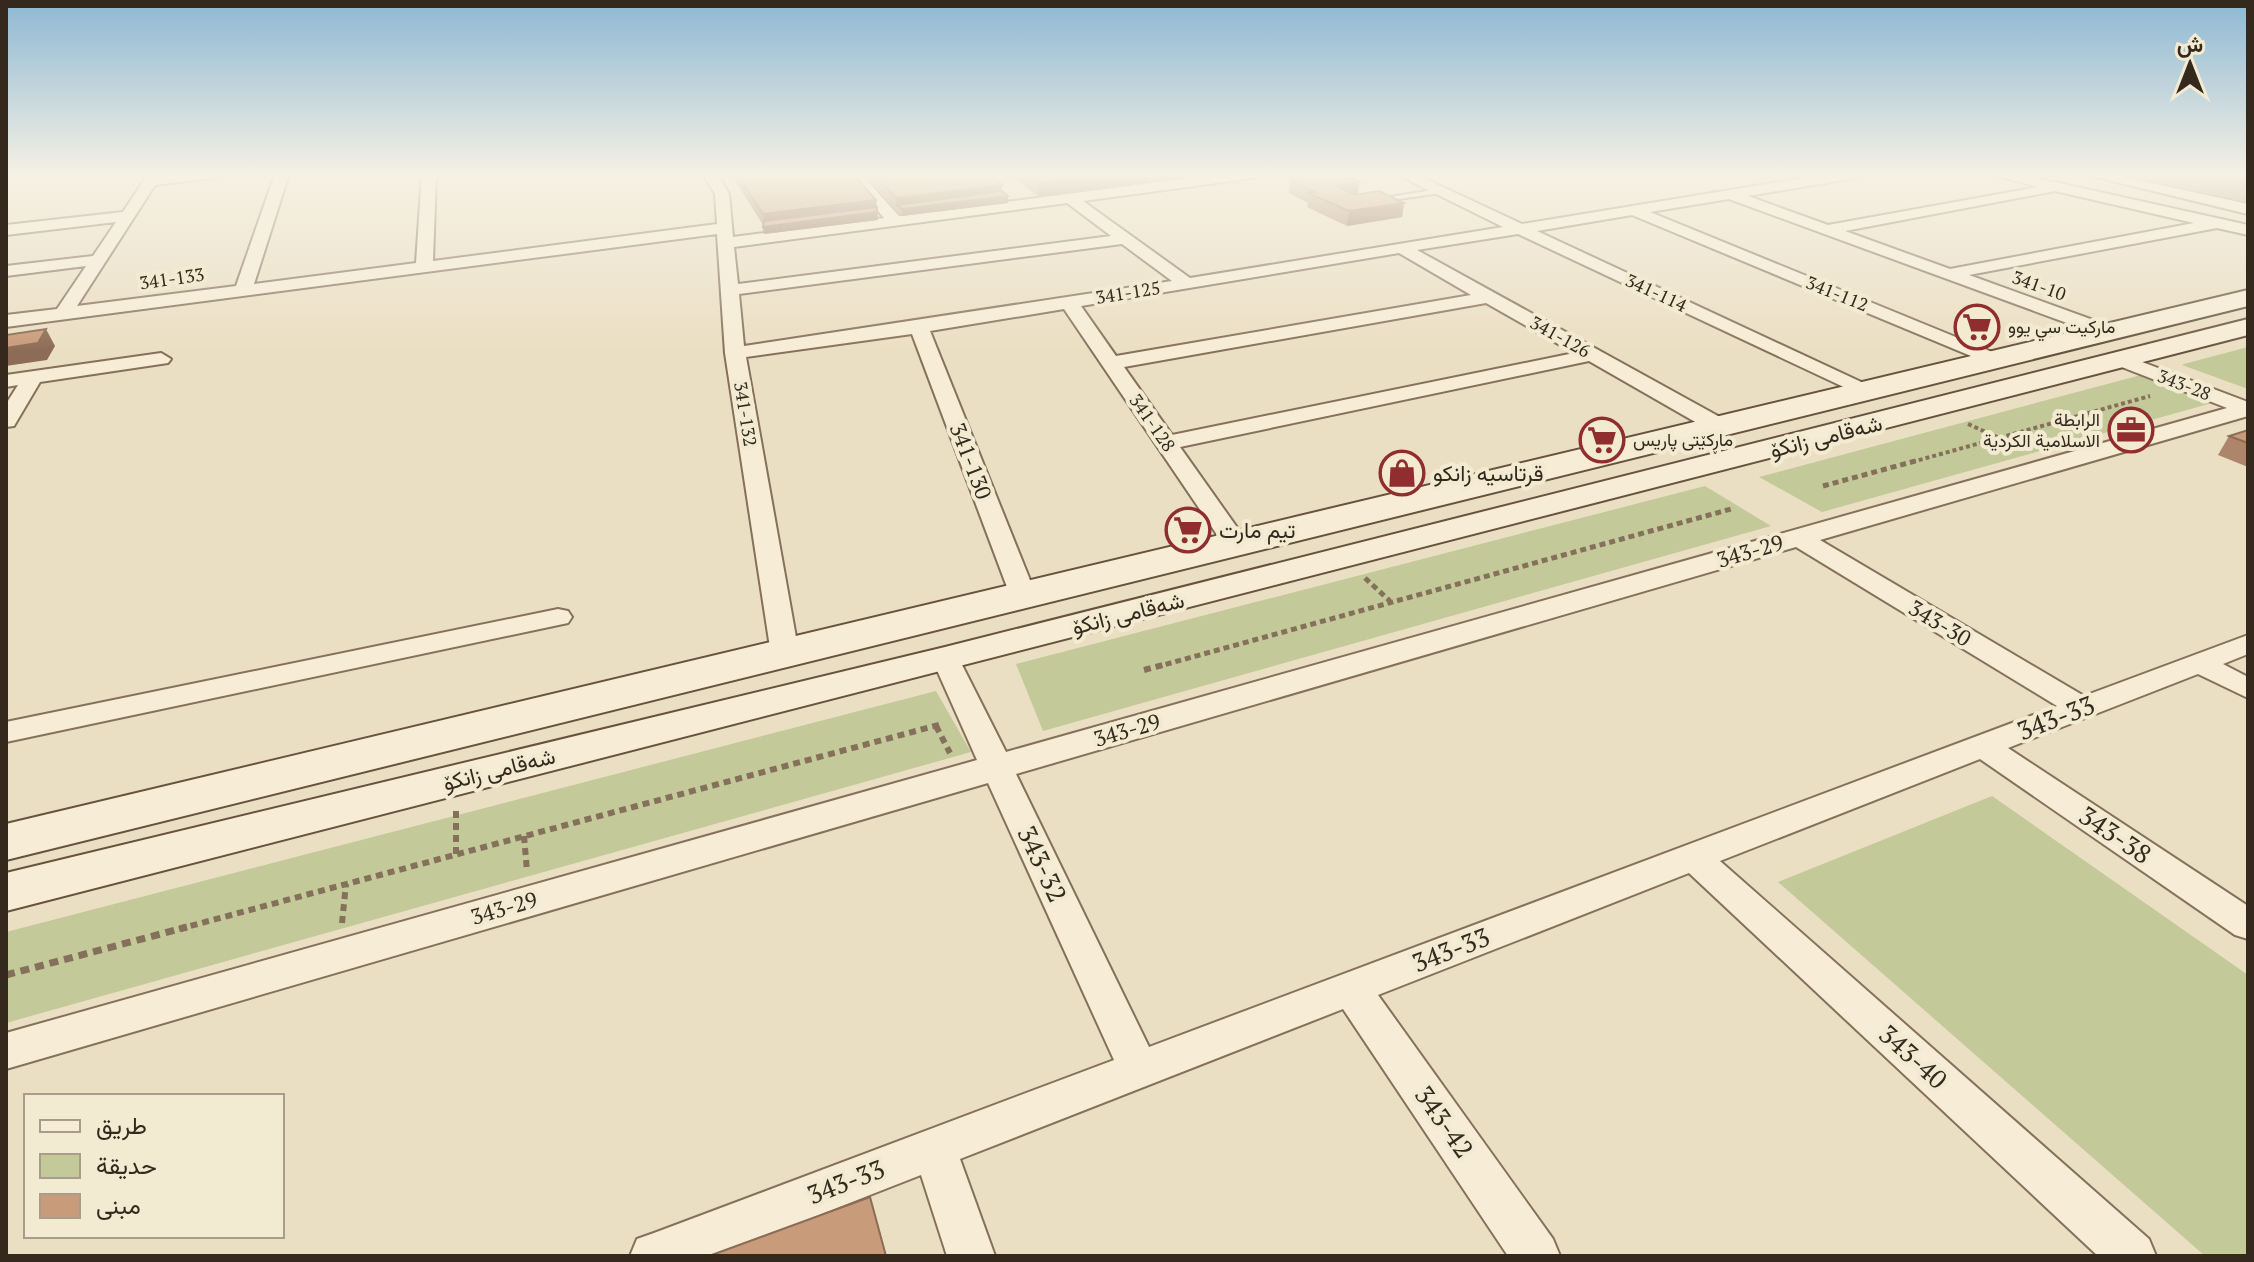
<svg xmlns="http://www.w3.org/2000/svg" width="2254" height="1262" font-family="'PT Serif',Vazirmatn,serif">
	<rect width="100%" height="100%" fill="#ebdfc3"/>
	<g fill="#c3c998">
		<path d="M2248,347V389L2182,365L2184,364Z"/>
		<path d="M2141,375L2212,403L1822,512L1759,477Z"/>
		<path d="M1705,486L1771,526L1043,731L1016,664Z"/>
		<path d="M936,691L971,752L6,1023V932Z"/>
		<path d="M1992,796L2248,975V1256H2205L1778,882Z"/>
	</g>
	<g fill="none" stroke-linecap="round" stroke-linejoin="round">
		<g stroke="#85715b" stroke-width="4">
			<path id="lane" d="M1438,189L1441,193L1377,202L1373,200Z"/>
		</g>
		<g stroke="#85715b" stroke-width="4">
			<g id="street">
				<path d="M148,174H222L215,178L155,185L77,306L236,286L275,174H289L254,284L416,263L422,174H436L433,261L717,224L715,194L703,174H717L729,194L733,237L884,218L846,174H861L899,216L1219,174H1260L1253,178L1083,201L1190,278L1503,227L1396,174H1415L1522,224L1828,174H1862L1855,178L1748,196L1828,225L2038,187L1991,174H2018L2248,225V235L2217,228L1969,275L2115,328L2117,332L2108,338L1729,199L1650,212L2002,356L2005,360L1995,366L1632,215L1537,231L1872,387L1875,391L1872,395L1865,397L1518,234L1417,250L1727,421L1730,426L1727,431H1711L1589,361L1180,447L1248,543L1244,548H1226L1064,309L930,331L1036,595L1033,601H1013L1010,595L912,334L746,357L799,654L795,660L785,663L775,660L771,654L725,353L717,234L6,327V315L57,309L86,266L6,276V266L93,256L116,222L6,235V225L123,212ZM2055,191L2194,223L1950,269L1845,231ZM1067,203L1111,236L738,284L734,247ZM1122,244L1172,281L744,346L739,294ZM1399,253L1471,295L1116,356L1081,306ZM1486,303L1574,353L1172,435L1124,367Z"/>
				<path d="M2083,174H2110L2248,204V214Z"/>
				<path d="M161,353L171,359L168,363L40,382L14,426L6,427V404L18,385L6,387V375Z"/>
				<path d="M2121,354L2248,402V416L1820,540L2084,696L2248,635V654L2223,664L2248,677V698L2198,674L2008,748L2248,906V939L2235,935L1980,759L1720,861L2149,1239L2156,1256H2098L1689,873L1378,995L1553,1239L1560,1256H1508L1343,1009L960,1159L995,1256H947L921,1175L714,1256H630L637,1239L654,1233L1114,1060L988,783L6,1069V1033L977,760L932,659L936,653L946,650L956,653L1006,752L2227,408L2114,364L2111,360L2114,356ZM1796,547L2057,706L1149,1047L1016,774Z"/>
				<path d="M558,609L568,611L572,617L568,623L6,742V722Z"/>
			</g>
		</g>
		<g stroke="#66523e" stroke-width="4">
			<g id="secondary">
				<path d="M2248,290V306L6,860V824Z"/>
				<path d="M2248,319V335L6,911V873L945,647Z"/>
			</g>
		</g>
		<g stroke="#85715b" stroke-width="4" stroke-dasharray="4 3" stroke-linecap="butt">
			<path d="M1968,424L1999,438"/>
			<path d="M2009,437L2029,446"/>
			<path d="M1912,462L2150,396"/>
		</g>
		<g stroke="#85715b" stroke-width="5" stroke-dasharray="6 4" stroke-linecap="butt">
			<path d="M1823,486L1919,460"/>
			<path d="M1365,578L1390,601"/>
			<path d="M1156,667L1731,509"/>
		</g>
		<g stroke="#85715b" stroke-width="6" stroke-dasharray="7 5" stroke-linecap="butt">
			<path d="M1144,670L1163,665"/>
			<path d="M936,726L950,753"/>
			<path d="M456,811V854"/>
			<path d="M524,836L527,871"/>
			<path d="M342,923L346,884"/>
			<path d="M179,929L942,724"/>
		</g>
		<path stroke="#85715b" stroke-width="7" stroke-dasharray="9 6" stroke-linecap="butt" d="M6,975L187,927"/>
		<use href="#lane" fill="#f7edd6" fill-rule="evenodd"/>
		<use href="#street" fill="#f7edd6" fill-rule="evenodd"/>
		<use href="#secondary" fill="#f7edd6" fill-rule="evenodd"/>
	</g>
	<g fill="#ac856a">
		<path d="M731,174H853L876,200L878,220L764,234L763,225Z"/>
		<path d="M863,174H989L1002,185V191L1008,203L902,216Z"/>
		<path d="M1009,174H1206L1039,197Z"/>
		<path d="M2143,174H2248V202L2141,178Z"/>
		<path d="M1290,179L1358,194L1404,203L1402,217L1347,226L1307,207L1308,203L1289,193Z"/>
		<path d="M2248,430V467L2218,455L2229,436Z"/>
	</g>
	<g fill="#8c6c56">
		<path d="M1104,174H1206L1039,197V183Z"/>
		<path d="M1359,182L1358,195L1336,186Z"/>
		<path d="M1002,185V196H1008V203L902,216V209L897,205L896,198Z"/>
		<path d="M876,200L878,220L764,234L763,227L765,226L763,214Z"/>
		<path d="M1404,203L1402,217L1347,226L1349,211Z"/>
		<path d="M46,329L55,346L47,360L6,366V348Z"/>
	</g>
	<g fill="#c89b7b" stroke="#8c6c56" stroke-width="2">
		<path d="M737,174H853L876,200L763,214Z"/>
		<path d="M874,174H989L1002,185L896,198Z"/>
		<path d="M1027,174H1104L1039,183Z"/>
		<path d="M1324,174H1343L1359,182L1336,186L1355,195L1379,191L1404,203L1349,211L1308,193L1314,192L1290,179Z"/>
		<path d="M1002,191L1008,196L902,209L897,205Z"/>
		<path d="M877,207V212L763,227L764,221Z"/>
		<path d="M46,329L38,343L6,348V335Z"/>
		<path d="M2248,430V443L2229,436Z"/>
		<path d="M870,1197L886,1256H709Z"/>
	</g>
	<linearGradient id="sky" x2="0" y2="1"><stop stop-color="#8db8d4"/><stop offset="0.5" stop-color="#f6f1e4"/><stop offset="1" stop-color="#f6f1e4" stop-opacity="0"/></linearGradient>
	<rect width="2254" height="351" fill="url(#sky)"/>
	<defs>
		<g id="supermarket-ring" transform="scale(2.3)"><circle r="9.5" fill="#f3ead2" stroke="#902e2f" stroke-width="1.5"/><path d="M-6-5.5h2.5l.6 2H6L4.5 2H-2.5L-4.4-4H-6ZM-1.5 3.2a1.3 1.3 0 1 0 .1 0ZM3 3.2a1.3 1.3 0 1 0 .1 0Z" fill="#902e2f"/></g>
		<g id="office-ring" transform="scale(2.3)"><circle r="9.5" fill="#f3ead2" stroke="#902e2f" stroke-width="1.5"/><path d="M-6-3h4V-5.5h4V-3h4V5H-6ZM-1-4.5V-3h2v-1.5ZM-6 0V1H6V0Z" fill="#902e2f"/></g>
		<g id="shop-ring" transform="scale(2.3)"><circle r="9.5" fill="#f3ead2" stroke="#902e2f" stroke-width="1.5"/><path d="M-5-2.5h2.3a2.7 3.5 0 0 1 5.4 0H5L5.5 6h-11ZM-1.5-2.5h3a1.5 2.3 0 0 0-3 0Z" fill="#902e2f"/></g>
	</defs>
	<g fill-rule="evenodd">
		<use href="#supermarket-ring" x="1977" y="327"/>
		<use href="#office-ring" x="2131" y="430"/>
		<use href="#supermarket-ring" x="1602" y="440"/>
		<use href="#shop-ring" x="1402" y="473"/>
		<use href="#supermarket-ring" x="1188" y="530"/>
	</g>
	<g text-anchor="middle" stroke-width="8" stroke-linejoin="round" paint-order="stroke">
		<g font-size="18" fill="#35291e" stroke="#f3ead2">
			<text transform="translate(172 279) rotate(-8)" y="6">341-133</text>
			<text transform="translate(2039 286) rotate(20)" y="6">341-10</text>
			<text transform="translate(1128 293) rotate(-9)" y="6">341-125</text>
			<text transform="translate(1656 293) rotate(25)" y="6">341-114</text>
			<text transform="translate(1837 294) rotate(22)" y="6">341-112</text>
			<text transform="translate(1560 337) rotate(29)" y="6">341-126</text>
			<text transform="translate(2184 385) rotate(21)" y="6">343-28</text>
			<text transform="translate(745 414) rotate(81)" y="6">341-132</text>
			<text transform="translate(1152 423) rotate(55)" y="6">341-128</text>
		</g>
		<g font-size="18" fill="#35291e" stroke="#f3ead2" text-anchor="start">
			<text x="2008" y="333">ماركيت سي يوو</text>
			<text x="2100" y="426" text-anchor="end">الرابطة<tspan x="2100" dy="21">الاسلامية الكردية</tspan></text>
			<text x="1633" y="446">ماڕکێتی پاریس</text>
		</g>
		<g font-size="22" fill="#35291e" stroke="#f3ead2">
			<text transform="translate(1826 436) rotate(-14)" y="8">شەقامی زانکۆ</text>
			<text transform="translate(971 461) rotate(69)" y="8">341-130</text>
			<text transform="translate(1750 551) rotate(-16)" y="8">343-29</text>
			<text transform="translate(1128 613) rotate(-14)" y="8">شەقامی زانکۆ</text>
			<text transform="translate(1940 623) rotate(31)" y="8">343-30</text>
			<text transform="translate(1127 730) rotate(-16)" y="8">343-29</text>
			<text transform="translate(499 769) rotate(-14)" y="8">شەقامی زانکۆ</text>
			<text transform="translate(504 908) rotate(-16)" y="8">343-29</text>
		</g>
		<g font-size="22" fill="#35291e" stroke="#f3ead2" text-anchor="start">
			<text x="1433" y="481">قرتاسیە زانکو</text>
			<text x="1219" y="538">تیم مارت</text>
		</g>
		<g font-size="26" fill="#35291e" stroke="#f3ead2">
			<text transform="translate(2056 718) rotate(-21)" y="9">343-33</text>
			<text transform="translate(2115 835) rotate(34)" y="9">343-38</text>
			<text transform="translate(1042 864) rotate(65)" y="9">343-32</text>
			<text transform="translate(1451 950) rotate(-21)" y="9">343-33</text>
			<text transform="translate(1913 1057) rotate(42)" y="9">343-40</text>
			<text transform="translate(1444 1122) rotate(55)" y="9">343-42</text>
			<text transform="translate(846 1182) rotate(-21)" y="9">343-33</text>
		</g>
	</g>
	<rect width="2254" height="1262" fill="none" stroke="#35291e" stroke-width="16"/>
	<rect x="24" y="1094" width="260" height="144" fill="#f3ead2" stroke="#a79d8a" stroke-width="2"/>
	<rect x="40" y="1120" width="40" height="12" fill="#f7edd6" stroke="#a79d8a" stroke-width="2"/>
	<text x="96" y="1134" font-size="24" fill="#35291e">طريق</text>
	<rect x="40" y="1154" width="40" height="24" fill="#c3c998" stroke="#a79d8a" stroke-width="2"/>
	<text x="96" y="1174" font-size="24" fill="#35291e">حديقة</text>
	<rect x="40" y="1194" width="40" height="24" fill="#c89b7b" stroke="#a79d8a" stroke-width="2"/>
	<text x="96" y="1214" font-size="24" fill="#35291e">مبنى</text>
	<g transform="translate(2190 64)" stroke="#f3ead2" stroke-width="6" paint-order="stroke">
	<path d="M0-6L14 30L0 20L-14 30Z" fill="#35291e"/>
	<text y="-12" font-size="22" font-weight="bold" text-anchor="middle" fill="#35291e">ش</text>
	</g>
</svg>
